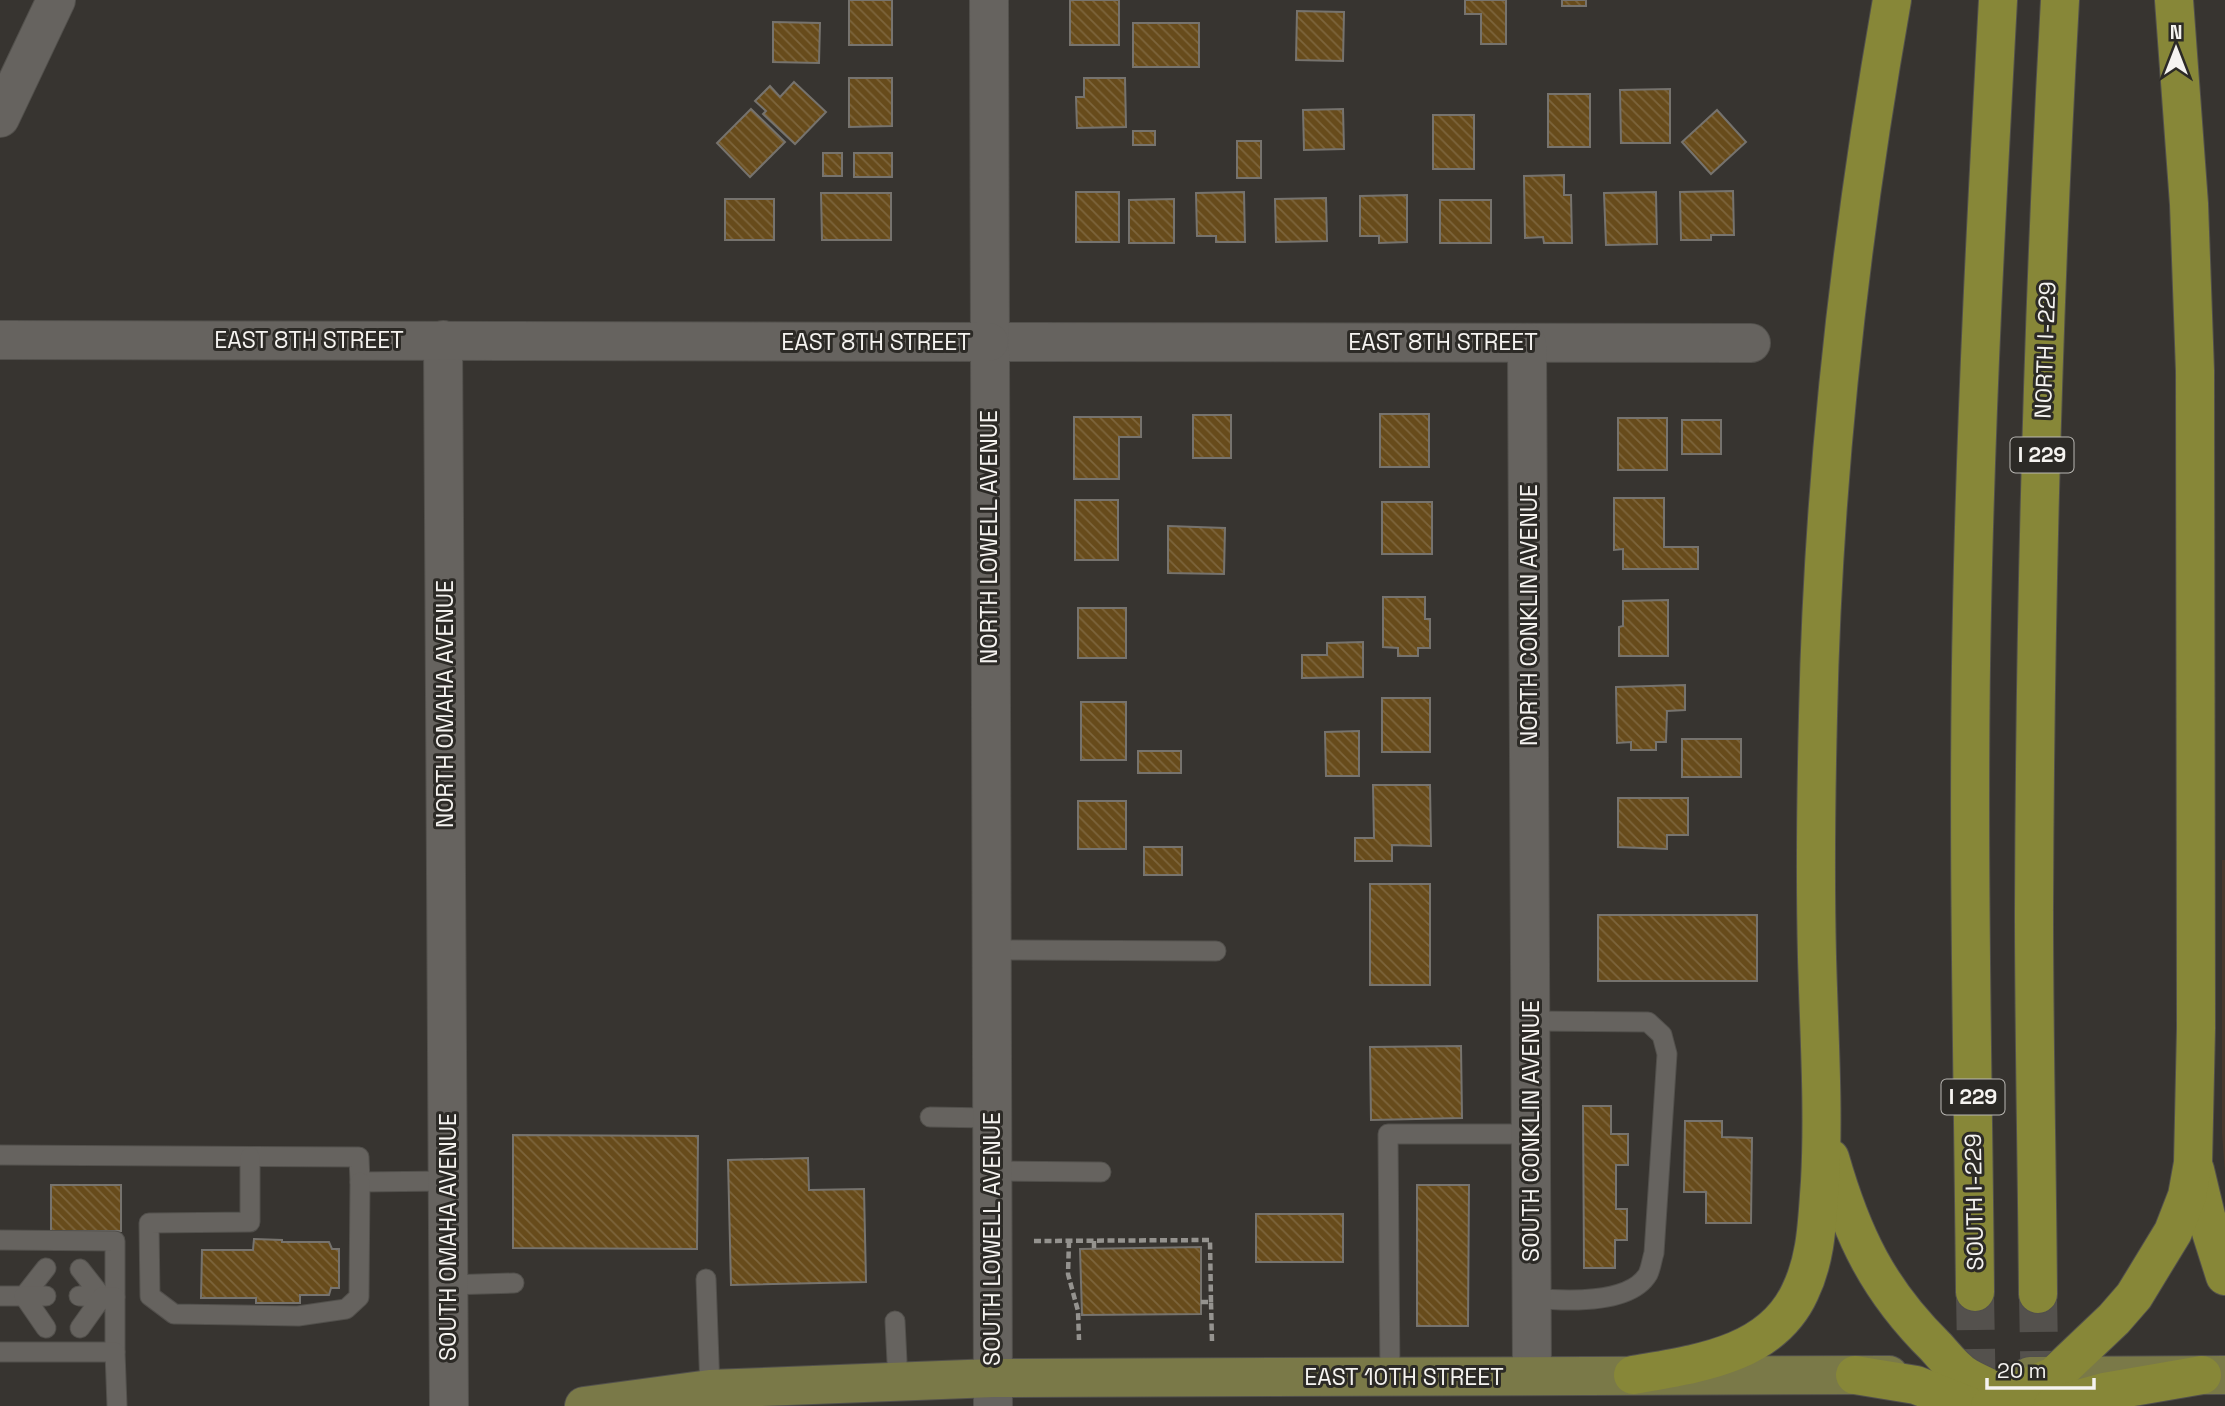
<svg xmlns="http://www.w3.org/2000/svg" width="2225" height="1406" font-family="'Space Grotesk',sans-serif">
	<defs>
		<pattern id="building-back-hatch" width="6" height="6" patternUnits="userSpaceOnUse" patternTransform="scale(1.75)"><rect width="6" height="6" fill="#674b1b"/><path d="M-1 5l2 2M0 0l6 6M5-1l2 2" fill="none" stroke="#7d653c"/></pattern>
	</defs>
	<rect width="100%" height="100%" fill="#373430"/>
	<path fill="#49382e" d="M2222,860H2225V1173L2222,1134Z"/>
	<g fill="url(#building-back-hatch)" stroke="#76736e" stroke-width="2">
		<rect x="849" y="0" width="43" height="45"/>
		<rect x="1070" y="0" width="49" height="45"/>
		<path d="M1465,0H1506V44H1481V14H1465Z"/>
		<rect x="1562" y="0" width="24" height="6"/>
		<path d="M1297,11L1344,12L1343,61L1296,60Z"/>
		<path d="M773,22L820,23L819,63L773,62Z"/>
		<rect x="1133" y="23" width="66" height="44"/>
		<path d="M849,78H892V126L849,127Z"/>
		<path d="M1084,78H1125L1126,127L1077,128L1076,97H1084Z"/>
		<path d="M794,82L826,112L795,144L763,114L766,111L755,101L770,86L780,97Z"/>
		<path d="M1670,89V143H1621L1620,90Z"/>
		<rect x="1548" y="94" width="42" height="53"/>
		<path d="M751,109L785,142L750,177L717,143Z"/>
		<path d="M1343,109L1344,149L1304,150L1303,110Z"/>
		<path d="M1717,110L1746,142L1711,174L1682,142Z"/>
		<rect x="1433" y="115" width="41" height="54"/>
		<rect x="1133" y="131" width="22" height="14"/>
		<rect x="1237" y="141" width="24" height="37"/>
		<rect x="823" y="153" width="19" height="23"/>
		<rect x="854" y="153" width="38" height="24"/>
		<path d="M1564,175V195H1571L1572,243H1544L1543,237L1525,238L1524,176Z"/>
		<path d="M1733,191L1734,235H1711V240H1681L1680,192Z"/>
		<rect x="1076" y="192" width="43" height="50"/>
		<path d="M1244,192L1245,242H1216V236H1197L1196,193Z"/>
		<path d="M1656,192L1657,244L1606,245L1604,193Z"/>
		<path d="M821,193H891V240H822Z"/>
		<path d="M1407,195V242L1379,243V236H1360V196Z"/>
		<path d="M1326,198L1327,241L1276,242L1275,199Z"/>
		<rect x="725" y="199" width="49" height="41"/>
		<path d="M1174,199V243H1129V200Z"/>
		<rect x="1440" y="200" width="51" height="43"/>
		<rect x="1380" y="414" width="49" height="53"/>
		<rect x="1193" y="415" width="38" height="43"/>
		<path d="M1074,417H1141V437H1119V479H1074Z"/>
		<rect x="1618" y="418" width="49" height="52"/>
		<rect x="1682" y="420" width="39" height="34"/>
		<path d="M1614,498H1664V547H1698V569H1623V549L1614,550Z"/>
		<rect x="1075" y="500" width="43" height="60"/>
		<rect x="1382" y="502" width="50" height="52"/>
		<path d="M1168,526L1225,528L1224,574L1168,573Z"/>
		<path d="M1383,597H1425V619H1430V648H1418V656H1398V648L1383,647Z"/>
		<path d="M1668,600V656H1619V627L1623,626V601Z"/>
		<rect x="1078" y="608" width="48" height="50"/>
		<path d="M1363,642V677L1302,678V655H1327V643Z"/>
		<path d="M1685,685V710L1667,711L1666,742H1656V750H1631V742L1617,743L1616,687Z"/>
		<rect x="1382" y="698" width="48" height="54"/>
		<rect x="1081" y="702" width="45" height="58"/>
		<path d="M1359,731V776H1326L1325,732Z"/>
		<rect x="1682" y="739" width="59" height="38"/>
		<rect x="1138" y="751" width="43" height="22"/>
		<path d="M1373,785H1430L1431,846L1392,845V861H1355V838H1374Z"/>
		<path d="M1618,798H1688V835H1667V849L1618,847Z"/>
		<rect x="1078" y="801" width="48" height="48"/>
		<rect x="1144" y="847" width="38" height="28"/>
		<rect x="1370" y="884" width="60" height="101"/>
		<rect x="1598" y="915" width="159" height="66"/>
		<path d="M1461,1046L1462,1118L1371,1120L1370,1047Z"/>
		<path d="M1583,1106H1611V1134H1628V1165H1616V1209H1627V1240H1615V1268H1584Z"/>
		<path d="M1685,1121H1722V1137L1752,1138L1751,1223H1706V1192H1684Z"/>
		<path d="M513,1135L698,1136L697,1249L513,1248Z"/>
		<path d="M808,1158L809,1190L864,1189L866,1282L731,1285L728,1160Z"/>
		<rect x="51" y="1185" width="70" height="46"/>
		<path d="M1417,1185H1469L1468,1326H1417Z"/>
		<rect x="1256" y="1214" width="87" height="48"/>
		<path d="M254,1239L282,1240V1242H329L332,1249H339V1288H331L329,1295H300V1303H256V1298H201L202,1250H253Z"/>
		<path d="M1201,1247V1314L1082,1315L1080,1249Z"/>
	</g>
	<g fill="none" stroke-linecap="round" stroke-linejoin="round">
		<g stroke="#54514d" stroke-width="38" stroke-dasharray="38 19" stroke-linecap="butt">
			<path d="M1975,1292L1977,1406"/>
			<path d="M2038,1294L2040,1406"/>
		</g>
		<g stroke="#52504c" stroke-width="21">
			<g id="service">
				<path d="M991,950L1216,951"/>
				<path d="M1531,1021L1648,1022L1662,1035L1667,1054L1654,1253C1652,1259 1651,1268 1648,1274C1630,1305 1562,1301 1532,1298"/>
				<path d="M930,1117L991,1118"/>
				<path d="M0,1155L359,1157L360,1182L448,1181"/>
				<path d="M250,1157V1222L149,1223L150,1296L174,1314L298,1316L346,1309L359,1297L360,1182"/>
				<path d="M992,1171L1101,1172"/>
				<path d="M0,1240L115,1241V1297"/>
				<path d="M706,1279L710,1389"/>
				<path d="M448,1285L514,1283"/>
				<path d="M0,1296H24L46,1268"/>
				<path d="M79,1296L102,1297L80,1269"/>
				<path d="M895,1321L898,1382"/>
				<path d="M46,1328L24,1296H46"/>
				<path d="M80,1328L102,1297H115V1352"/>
				<path d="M0,1352H115L117,1406"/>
				<path d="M1390,1377L1388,1134H1531"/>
			</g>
		</g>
		<g stroke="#52504c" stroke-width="40">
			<g id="minor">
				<path d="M0,118L56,0"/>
				<path d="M443,340L449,1406"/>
				<path d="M989,342L1751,343"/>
				<path d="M1527,343L1532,1376"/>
			</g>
		</g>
		<g stroke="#52504c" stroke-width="40">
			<g id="tertiary">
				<path d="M989,0L993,1406"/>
				<path d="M0,340L989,342"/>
			</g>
		</g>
		<g stroke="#52504c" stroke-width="40">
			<g id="primary">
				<path d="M2030,1376L2225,1375"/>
				<path d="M584,1406L710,1389L993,1378L1889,1375"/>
			</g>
		</g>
		<g stroke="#52504c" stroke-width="40">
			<g id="motorway">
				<path d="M1830,1158C1852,1235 1878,1290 1936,1347C1945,1357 1955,1370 1967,1377C1986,1388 2006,1394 2025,1405"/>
				<path d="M2195,1170L2206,1216L2225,1276"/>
				<path d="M1975,1292C1973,1065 1967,837 1972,610C1976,406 1987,203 1998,0"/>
				<path d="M2038,1294C2037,1166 2034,1038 2034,911C2035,607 2043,303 2060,0"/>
				<path d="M1633,1375C1695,1364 1771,1356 1800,1292C1817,1257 1817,1220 1820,1182C1824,1107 1819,1032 1817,957C1815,877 1816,797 1818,716C1823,476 1850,237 1892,0"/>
				<path d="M1855,1375L1916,1385L1969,1406"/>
				<path d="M1990,1406L2008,1395L2054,1376L2114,1319L2134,1296L2173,1232L2187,1196L2193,1163L2196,1028L2195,371L2189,204L2174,0"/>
				<path d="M2053,1406L2104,1392L2202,1375"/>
			</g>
		</g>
		<g stroke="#95938f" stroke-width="4.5" stroke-dasharray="7 3.5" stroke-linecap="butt">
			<path d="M1034,1241L1210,1240L1211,1302"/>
			<path d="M1069,1241L1068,1274L1078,1311L1079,1340"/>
			<path d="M1094,1241V1249"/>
			<path d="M1201,1302H1211L1212,1342"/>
		</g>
		<use href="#service" stroke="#66635f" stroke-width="19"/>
		<use href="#minor" stroke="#66635f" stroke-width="38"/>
		<use href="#tertiary" stroke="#66635f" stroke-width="38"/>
		<use href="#primary" stroke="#7a7948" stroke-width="38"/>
		<use href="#motorway" stroke="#878738" stroke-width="38"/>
	</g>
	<g text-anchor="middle" stroke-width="6" stroke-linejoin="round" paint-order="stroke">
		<g fill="#2c2a26" stroke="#b9b7b3" stroke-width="2">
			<rect x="2010.5" y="437.5" width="63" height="35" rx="5"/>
			<rect x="1941.5" y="1079.5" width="63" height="35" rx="5"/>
		</g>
		<g font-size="21" font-weight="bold" fill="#f5f3f0">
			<text x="2042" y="462">I 229</text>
			<text x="1973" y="1104">I 229</text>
		</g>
		<g font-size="23" fill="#f5f3f0" stroke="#2c2a26">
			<text x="309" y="348">EAST 8TH STREET</text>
			<text x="876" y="350">EAST 8TH STREET</text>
			<text x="1443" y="350">EAST 8TH STREET</text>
			<text transform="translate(2045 350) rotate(-88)" y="8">NORTH I-229</text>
			<text transform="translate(989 537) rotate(-90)" y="8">NORTH LOWELL AVENUE</text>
			<text transform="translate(1529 615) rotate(-90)" y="8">NORTH CONKLIN AVENUE</text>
			<text transform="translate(445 704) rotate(-90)" y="8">NORTH OMAHA AVENUE</text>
			<text transform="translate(1531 1131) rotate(-90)" y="8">SOUTH CONKLIN AVENUE</text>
			<text transform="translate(1974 1202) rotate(-91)" y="8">SOUTH I-229</text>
			<text transform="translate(448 1237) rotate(-90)" y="8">SOUTH OMAHA AVENUE</text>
			<text transform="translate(992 1239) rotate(-90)" y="8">SOUTH LOWELL AVENUE</text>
			<text x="1404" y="1385">EAST 10TH STREET</text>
		</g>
	</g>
	<g transform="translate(2176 49)" stroke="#2c2a26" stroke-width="5" paint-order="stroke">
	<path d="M0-5L12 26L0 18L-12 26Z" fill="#f5f3f0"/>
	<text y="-10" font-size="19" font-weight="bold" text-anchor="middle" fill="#f5f3f0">N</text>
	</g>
	<path d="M1987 1378v10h107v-10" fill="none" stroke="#f5f3f0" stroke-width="3.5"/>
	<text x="1997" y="1378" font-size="21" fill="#f5f3f0" stroke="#2c2a26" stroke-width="5" paint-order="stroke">20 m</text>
</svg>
